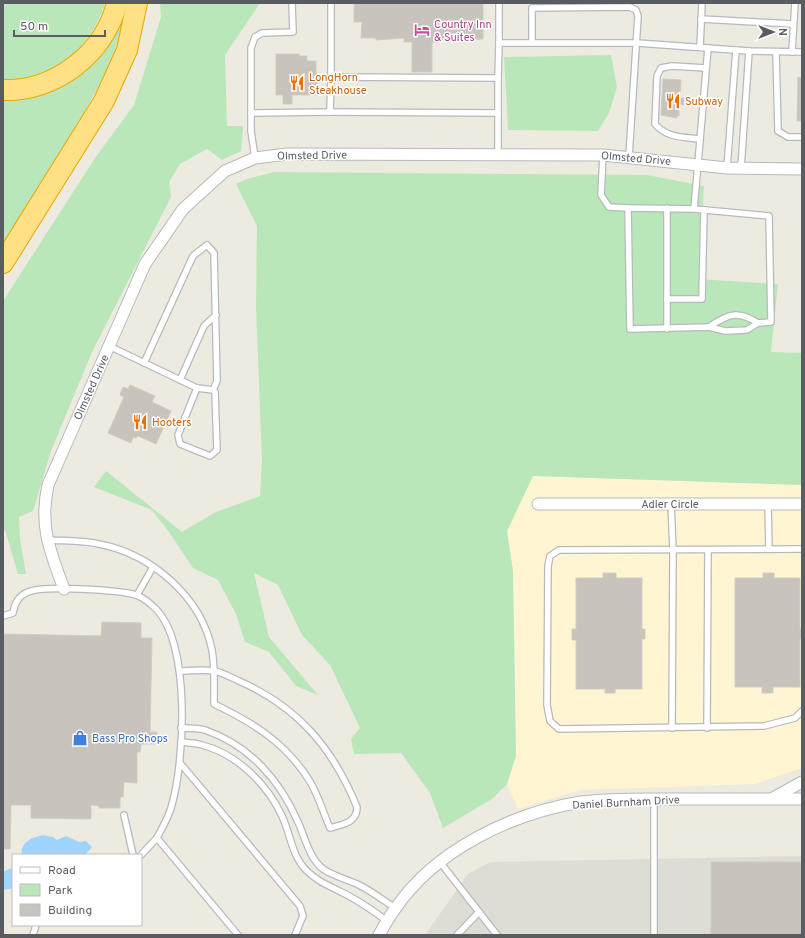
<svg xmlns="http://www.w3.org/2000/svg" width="805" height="938" font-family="Overpass,sans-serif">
	<rect width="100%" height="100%" fill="#edeae0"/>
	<path fill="#fff5d3" d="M533,476L802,485V768L755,784L580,790L518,809L507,784L516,756L513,571L507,531Z"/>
	<path fill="#dddcd5" d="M802,856V935H425L468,874L490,862Z"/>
	<g fill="#bae7ba">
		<path d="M3,3H105C95,39 64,69 27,79C20,81 11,81 3,82Z"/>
		<path d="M125,3C122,49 97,91 74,129C52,169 27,208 3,247V97L50,88Z"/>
		<path d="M160,3H260L225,55L227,126H243L241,151L222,160L207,149L180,164L169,182L171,197L92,352L51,451L33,511L19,517L20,539L26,574H18L5,530L3,533V301L95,158L134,105L161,17Z"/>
		<path d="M611,55L617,87L609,113L598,131L508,130L504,57Z"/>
		<path d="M274,172L647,175L704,186L698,279L778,284L771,352L802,353V485L533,476L507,531L513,571L516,756L507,784L492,799L443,828L430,793L401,753L354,754L351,739L360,728L330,665L302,635L278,585L254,573L269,637L318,695L296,686L269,652L245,642L236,614L218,580L193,568L169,532L152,510L94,487L106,471L182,532L216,512L260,496L262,461L256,307L257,226L236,184L247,179Z"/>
	</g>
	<g fill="#9ed4ff">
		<path d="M43,835L53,837L57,840L66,836L79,842L86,841L92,847L85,855H22C20,842 33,837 43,835Z"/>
		<path d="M9,869H13V886L10,889L3,890V872Z"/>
	</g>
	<g fill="#c8c4bd" stroke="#d2ccbe">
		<path d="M354,3H483V39L450,41V39H440V42H432V72H412V42H404V38L376,40V38H361L362,22H354Z"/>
		<path d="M276,54H299V56H307V61H316V77H318L316,95H292V104H283V95H276Z"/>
		<path d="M798,77L802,78V121H797Z"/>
		<path d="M663,79L681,80L680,98H684V105L679,104V116L677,115V118L661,115Z"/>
		<path d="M130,385L155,396L152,402L171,411L156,444L138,436L136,438L133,437L131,443L108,433L124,397L120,395L123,387L128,389Z"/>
		<path d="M603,573H616V578H642V629H645V639H642V689H615V693H605V689H576V640H572V629H576V578H603Z"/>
		<path d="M763,573H774V578H800V628H802V639H800V687H773V693H762V687H735V578H763Z"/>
		<path d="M102,622L141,623V638H152L150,732H157V744H141L140,752H137V783L124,782L123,797H120V808H99V806L91,805V819L31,818V805H11L10,849H3V634L101,636Z"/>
		<rect x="711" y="862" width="91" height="73"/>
	</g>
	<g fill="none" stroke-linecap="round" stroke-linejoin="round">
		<g stroke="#b6b9be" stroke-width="8">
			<g id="lane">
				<path d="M331,3V77"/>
				<path d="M499,3V43"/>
				<path d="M701,19L793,24"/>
				<path d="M532,43V8L630,7L636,10L638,16L629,156"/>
				<path d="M700,47L702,3"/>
				<path d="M776,52L778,131L788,137H802"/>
				<path d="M792,52L795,3"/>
				<path d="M498,78L499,43H637L749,51L802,52"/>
				<path d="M330,112L498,113"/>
				<path d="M251,113V48L255,37L262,33L293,32L292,3"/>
				<path d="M700,139C683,137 667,138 655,124L657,76L661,68L672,66L706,68"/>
				<path d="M603,155L601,195L609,207L628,208"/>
				<path d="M255,158L251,131V113L330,112L331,77L498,78V154"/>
				<path d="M727,168L736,50"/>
				<path d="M741,168L749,51"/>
				<path d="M667,208V329"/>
				<path d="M694,209L628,208L630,329L709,327L725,331L747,330L758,323L771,322L769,216L694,209L708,48"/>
				<path d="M667,299H702L704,210"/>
				<path d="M709,327C728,314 737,310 758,323"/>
				<path d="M109,346L197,388L213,390L217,381L214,253L207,245L193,256L144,363"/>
				<path d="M180,380L204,326L216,315"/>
				<path d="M197,388L178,435L180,444L210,456L217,450L215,392L213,390"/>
				<path d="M671,504L673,550L672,728"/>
				<path d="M768,504L769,549"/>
				<path d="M47,540C64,541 82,540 99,544C151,554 201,596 212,650C215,668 214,686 214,704C252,722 286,743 309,780C318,794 323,812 330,828C343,824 357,823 357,807C333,749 299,707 239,681C232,678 222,672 214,671C204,669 191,671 180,671"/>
				<path d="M802,549L559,550L550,556L548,566L547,705L550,721L559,729L764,726L795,718L802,711"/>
				<path d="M137,595L153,567"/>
				<path d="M3,616L13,613C15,603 18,596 28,592C43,585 119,590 136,595C144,598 150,603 156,609C191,645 185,762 171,808C168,818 162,828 157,838L238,935"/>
				<path d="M181,728C189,728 198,728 205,730C249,745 280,780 298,822C305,837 309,858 323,869C333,876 346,879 357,884C370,890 383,900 395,908"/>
				<path d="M707,728L708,550"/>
				<path d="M181,742C188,743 196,743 202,745C237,754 267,784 282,816C290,833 292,855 305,869C318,883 333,887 349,896C362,903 375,912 387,921"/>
				<path d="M180,763L300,906L303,916L295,935"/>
				<path d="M654,799V935"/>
				<path d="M124,815L133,855"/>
				<path d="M141,855L157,838"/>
				<path d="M440,862L497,935"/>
				<path d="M33,935L36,925"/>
				<path d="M457,935L479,912"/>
			</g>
		</g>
		<g stroke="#b6b9be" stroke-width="13">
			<g id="street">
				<path d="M538,504H802"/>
				<path d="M64,589C50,551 39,526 48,485L145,264L183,209L225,171L255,158L287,154L603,155L727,168L802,169"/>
				<path d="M773,798L802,782"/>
				<path d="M379,935C384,926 389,917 395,909C435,850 512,813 581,802C612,798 644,799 675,799C717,799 760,799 802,799"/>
			</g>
		</g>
		<g stroke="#eda500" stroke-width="22">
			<g id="highway">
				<path d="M3,90C55,92 105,53 117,3"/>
				<path d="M3,263L104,101L127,50L137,3"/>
			</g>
		</g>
		<use href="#lane" stroke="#fff" stroke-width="5.5"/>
		<use href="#street" stroke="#fff" stroke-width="11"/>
		<use href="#highway" stroke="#ffe185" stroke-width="20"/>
	</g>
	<defs>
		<g id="hotel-bare" transform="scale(1.2)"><path d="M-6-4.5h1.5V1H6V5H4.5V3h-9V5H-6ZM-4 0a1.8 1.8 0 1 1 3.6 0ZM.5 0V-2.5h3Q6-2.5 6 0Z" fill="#d1479c" stroke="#fff" stroke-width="2.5" paint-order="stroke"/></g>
		<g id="restaurant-bare" transform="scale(1.2)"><path d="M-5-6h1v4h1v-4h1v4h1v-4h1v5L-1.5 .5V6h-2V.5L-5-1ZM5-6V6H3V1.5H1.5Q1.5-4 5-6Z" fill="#e8710a" stroke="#fff" stroke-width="2.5" paint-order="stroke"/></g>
		<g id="shop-bare" transform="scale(1.2)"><path d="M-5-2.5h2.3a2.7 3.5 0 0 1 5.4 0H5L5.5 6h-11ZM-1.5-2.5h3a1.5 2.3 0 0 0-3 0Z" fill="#3f7fe0" stroke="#fff" stroke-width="2.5" paint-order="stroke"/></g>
	</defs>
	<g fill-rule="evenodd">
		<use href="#hotel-bare" x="422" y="30"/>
		<use href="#restaurant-bare" x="297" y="83"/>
		<use href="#restaurant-bare" x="673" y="101"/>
		<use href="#restaurant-bare" x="140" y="422"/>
		<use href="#shop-bare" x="80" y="738"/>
	</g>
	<g text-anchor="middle" stroke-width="3" stroke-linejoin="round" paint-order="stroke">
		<g font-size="11" fill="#b23c85" stroke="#fff" text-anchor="start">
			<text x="434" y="28">Country Inn<tspan x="434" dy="13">&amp; Suites</tspan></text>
		</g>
		<g font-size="11" fill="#c56008" stroke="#fff" text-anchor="start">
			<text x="309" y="81">LongHorn<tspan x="309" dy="13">Steakhouse</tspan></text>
			<text x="685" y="105">Subway</text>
			<text x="152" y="426">Hooters</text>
		</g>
		<g font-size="11" fill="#595d62" stroke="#fff">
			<text transform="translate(312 155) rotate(-1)" y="4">Olmsted Drive</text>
			<text transform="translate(636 158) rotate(5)" y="4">Olmsted Drive</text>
			<text transform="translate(91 387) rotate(-66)" y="4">Olmsted Drive</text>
			<text x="670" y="508">Adler Circle</text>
			<text transform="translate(626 802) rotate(-3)" y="4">Daniel Burnham Drive</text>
		</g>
		<g font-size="11" fill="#366cbe" stroke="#fff" text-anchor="start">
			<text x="92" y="742">Bass Pro Shops</text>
		</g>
	</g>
	<rect width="805" height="938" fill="none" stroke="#595d62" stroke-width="8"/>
	<rect x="12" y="854" width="130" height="72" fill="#ffffff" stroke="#bdbec0"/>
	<rect x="20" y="867" width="20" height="6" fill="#ffffff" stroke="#bdbec0"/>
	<text x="48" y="874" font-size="12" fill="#595d62">Road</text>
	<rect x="20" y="884" width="20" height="12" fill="#bae7ba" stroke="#bdbec0"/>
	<text x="48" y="894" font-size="12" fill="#595d62">Park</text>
	<rect x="20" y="904" width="20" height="12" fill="#c8c4bd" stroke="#bdbec0"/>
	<text x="48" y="914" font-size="12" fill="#595d62">Building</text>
	<g transform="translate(773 32) rotate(90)" stroke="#ffffff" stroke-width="3" paint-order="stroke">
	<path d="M0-3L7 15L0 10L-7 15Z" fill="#595d62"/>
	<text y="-6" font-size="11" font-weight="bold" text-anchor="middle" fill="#595d62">N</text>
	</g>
	<path d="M14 30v6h91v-6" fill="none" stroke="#595d62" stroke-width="2"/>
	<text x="20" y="30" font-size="12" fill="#595d62" stroke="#ffffff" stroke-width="3" paint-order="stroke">50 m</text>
</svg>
